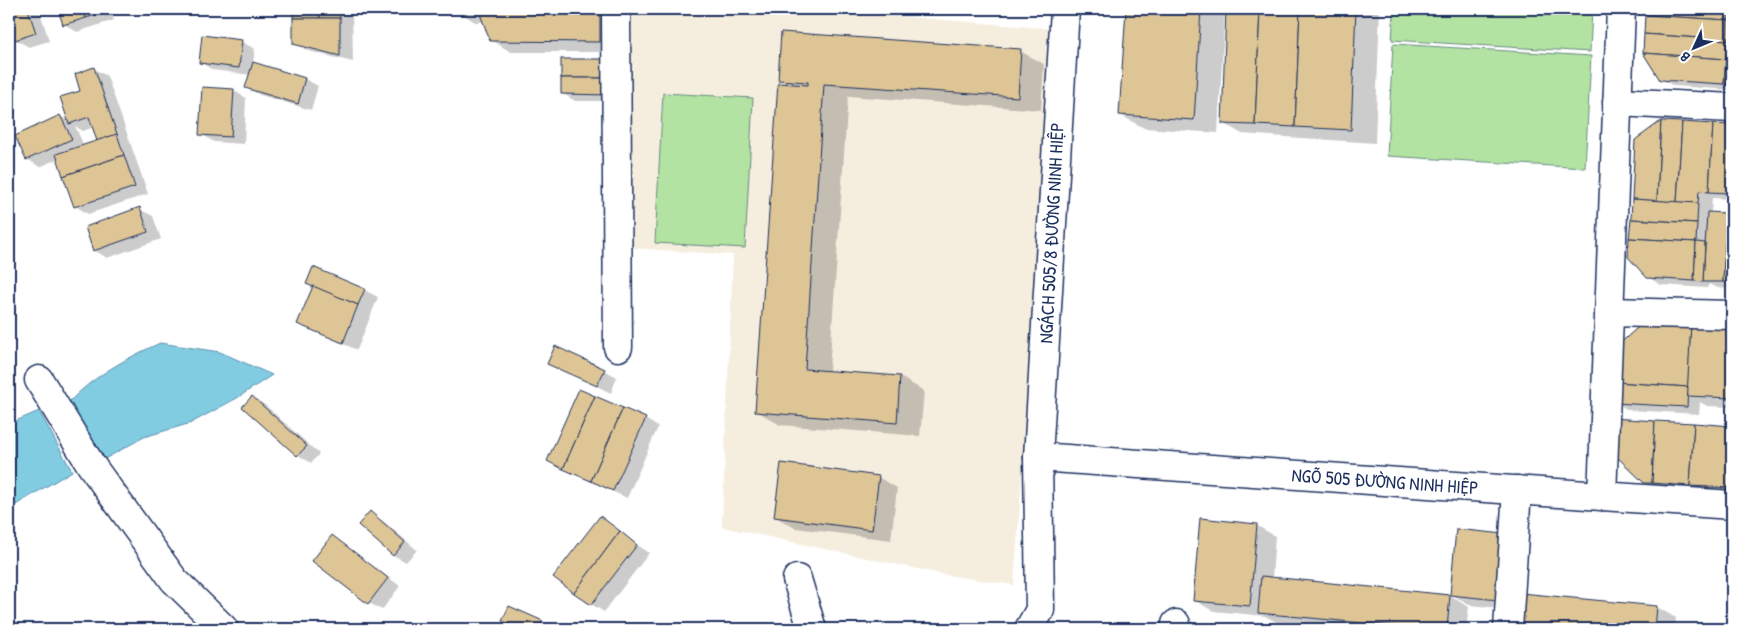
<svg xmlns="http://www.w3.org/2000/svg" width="1741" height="638" font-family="'Patrick Hand',sans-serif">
	<rect width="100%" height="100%" fill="#fff"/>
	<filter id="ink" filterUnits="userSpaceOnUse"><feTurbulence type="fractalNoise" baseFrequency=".02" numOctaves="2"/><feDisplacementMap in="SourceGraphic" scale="10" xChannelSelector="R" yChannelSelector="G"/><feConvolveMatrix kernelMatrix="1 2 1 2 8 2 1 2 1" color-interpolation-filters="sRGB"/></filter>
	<g filter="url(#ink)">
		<path fill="#f5eedf" d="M629,9H810L1055,29L1014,585L946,575L722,527L733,255L633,248Z"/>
		<g fill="#b3e3a2" stroke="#678980">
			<path d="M1394,9H1592L1590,52L1392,40Z"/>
			<path d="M1393,44L1591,56L1585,168L1387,156Z"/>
			<path d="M663,93L753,98L745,248L655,243Z"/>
		</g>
		<g fill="#82cce2" stroke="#598dad">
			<path d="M160,343L220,352L272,375L237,398L191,423L144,437L101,461L70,401C95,375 127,358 160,343Z"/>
			<path d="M39,411L72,471L9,509V424Z"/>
		</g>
		<g fill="#0003" fill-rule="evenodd">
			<path d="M9,9H51L40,12L49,41L29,47L16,40L9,16Z"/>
			<path d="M59,9H110L114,20L77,32L64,24Z"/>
			<path d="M294,9H352L353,62L308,51L295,43Z"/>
			<path d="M455,9H618L619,52H511L491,40L485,22H475Z"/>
			<path d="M1127,9H1225L1218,133L1144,128L1120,115Z"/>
			<path d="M1227,9H1380L1375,143L1242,134L1223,123Z"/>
			<path d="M1647,9H1732V90L1674,86L1661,79L1644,53Z"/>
			<path d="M203,37L242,42L255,49L253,63L305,79L318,86L311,110L260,95L247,88L251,75L213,70L200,62Z"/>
			<path d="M1020,51L1044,64L1041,110L848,96L829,372L900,377L924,391L920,436L780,425L757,411L789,85L780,80Z"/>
			<path d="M562,60L622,101H575L562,93Z"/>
			<path d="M94,69L107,76L148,194L88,214L75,206L59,158L40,167L27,159L60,116L69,121ZM75,126L83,131L94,127L99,141L84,146Z"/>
			<path d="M233,90L246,98L244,144L214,142L201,134Z"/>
			<path d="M1661,122L1732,126V199L1712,198L1711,213L1732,215V289L1718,288L1709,284L1707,288L1661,285L1648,277Z"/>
			<path d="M139,209L153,216L161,239L107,258L94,250Z"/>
			<path d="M364,290L378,297L357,350L299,324Z"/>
			<path d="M1732,327V407L1707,406L1700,402L1699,414L1628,410L1615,402Z"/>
			<path d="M549,363L604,370L617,377L611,393Z"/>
			<path d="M252,397L265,405L319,454L311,463L298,455Z"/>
			<path d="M645,419L658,427L627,498L561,468Z"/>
			<path d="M1614,419L1732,427V498L1659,490L1645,482Z"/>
			<path d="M878,477L897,488L891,540L795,528L776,517Z"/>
			<path d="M370,513L383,521L417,550L406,562L393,555Z"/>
			<path d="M600,518L649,553L604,612L591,604Z"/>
			<path d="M1256,525L1275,536L1272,578L1450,596L1469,607L1466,629H1341L1278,623L1265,616L1213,611L1194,600Z"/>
			<path d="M1457,530L1517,610L1470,605L1451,594Z"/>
			<path d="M332,536L400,586L382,610L369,603Z"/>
			<path d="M1522,594L1657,607L1676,618L1675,629H1519Z"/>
			<path d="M542,623L548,626L547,629H519Z"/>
		</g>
		<g fill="#dec595" stroke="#1b2f5e">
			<path d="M9,9H28L36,33L15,40L9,21Z"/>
			<path d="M58,9H84L86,18L63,25Z"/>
			<path d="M84,9H100L102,13L86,18Z"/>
			<rect x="293" y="9" width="27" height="9"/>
			<rect x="320" y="9" width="20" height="9"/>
			<path d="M454,9H600V42L490,41L479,11L455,12Z"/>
			<path d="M1126,9H1201L1194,120L1119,115Z"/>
			<path d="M1226,9H1260L1255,125L1222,124Z"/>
			<path d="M1260,9H1300L1295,127L1255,125Z"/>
			<path d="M1300,9H1356L1351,130L1295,127Z"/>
			<path d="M1645,9H1729L1728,20L1645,15Z"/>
			<path d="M1645,15L1728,20L1727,40L1644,34Z"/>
			<path d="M293,18H340V56L293,44Z"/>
			<path d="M1728,20H1732V40H1727Z"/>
			<path d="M781,32L1021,49L1018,97L824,84L805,369L900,376L897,423L755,412L778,83L808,85V82L778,80Z"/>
			<path d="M1644,34L1727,40L1726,59L1643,53Z"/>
			<path d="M202,35L242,40L239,68L199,63Z"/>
			<path d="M1727,40H1732V59H1726Z"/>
			<path d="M1643,53L1726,59L1724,84L1660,80Z"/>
			<rect x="561" y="59" width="48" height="19"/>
			<path d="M1726,59H1732V85L1724,84Z"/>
			<path d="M253,62L305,78L298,104L245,88Z"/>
			<path d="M94,67L117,134L97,141L89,117L69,124L60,97L80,91L75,74Z"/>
			<path d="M561,78H609V95L561,94Z"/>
			<path d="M202,87L234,89L231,137L199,135Z"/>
			<path d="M60,115L72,139L26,160L15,136Z"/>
			<path d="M1661,121L1657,201L1632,199L1635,140Z"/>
			<path d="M1661,121L1682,122L1677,202L1657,201Z"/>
			<path d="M1682,122L1713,124L1709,192L1699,191L1698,203L1677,202Z"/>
			<path d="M1713,124L1732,125L1729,193L1709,192Z"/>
			<path d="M117,134L124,155L63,176L56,154Z"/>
			<path d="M1732,143V193H1729Z"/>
			<path d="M124,155L135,187L74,207L63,176Z"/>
			<path d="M1632,199L1698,203L1697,223L1631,219Z"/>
			<path d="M140,207L148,232L93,251L85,227Z"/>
			<path d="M1707,212L1727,213L1723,282H1703Z"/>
			<path d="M1727,213L1732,214V283L1723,282Z"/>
			<path d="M1631,219L1697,223L1696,242L1629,238Z"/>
			<path d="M1629,238L1696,242L1694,281L1647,278L1628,257Z"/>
			<path d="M1696,242L1705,243L1703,282L1694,281Z"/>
			<path d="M313,267L365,289L358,305L306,284Z"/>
			<path d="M313,286L358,305L343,343L297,324Z"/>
			<path d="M1645,321L1691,323L1688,387L1615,382L1617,346Z"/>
			<path d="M1691,323L1732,326V398L1687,396Z"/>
			<path d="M555,346L605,369L597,386L547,364Z"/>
			<path d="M1615,382L1688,387L1687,407L1614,403Z"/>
			<path d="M579,389L595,396L563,469L547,461Z"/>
			<path d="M252,396L307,446L297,456L242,407Z"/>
			<path d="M595,396L623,408L591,481L563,469Z"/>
			<path d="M623,408L646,418L613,491L591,481Z"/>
			<path d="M1613,418L1655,421L1652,483H1644L1611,451Z"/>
			<path d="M1655,421L1694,423L1690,486L1652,483Z"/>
			<path d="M1694,423L1732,426V488L1690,486Z"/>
			<path d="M781,463L879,476L872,530L774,517Z"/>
			<path d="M370,511L405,542L393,556L358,525Z"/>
			<path d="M600,516L620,531L574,593L553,577Z"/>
			<path d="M1200,518L1257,524L1250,606L1193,601Z"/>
			<path d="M1456,529L1504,534L1498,600L1450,595Z"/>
			<path d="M620,531L637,545L591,605L574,593Z"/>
			<path d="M332,535L388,578L368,604L312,561Z"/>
			<path d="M1261,576L1450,595L1447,629H1425L1258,613Z"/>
			<path d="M1521,593L1657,606L1655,629H1518Z"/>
			<path d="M509,606L543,621L539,629H520L502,621Z"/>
		</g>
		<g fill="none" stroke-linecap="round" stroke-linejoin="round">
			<g stroke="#1b2f5e" stroke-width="31">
				<g id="minor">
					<path d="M616,9L618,347"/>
					<path d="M1617,102L1732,108"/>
					<path d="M1609,312L1732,315"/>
					<path d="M39,380L91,465L174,580L224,629"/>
					<path d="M1038,457L1732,505"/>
					<path d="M1602,496L1621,9"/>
					<path d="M797,579L812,629"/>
					<path d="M1029,629L1040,610L1038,457L1065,9"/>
					<path d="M1175,629L1176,624"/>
					<path d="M1508,629L1517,490"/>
				</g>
			</g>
			<use href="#minor" stroke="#fff" stroke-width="28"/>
		</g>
	</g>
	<g text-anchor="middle" stroke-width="5" stroke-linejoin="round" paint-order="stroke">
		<g font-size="19" fill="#1b2f5e" stroke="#fff">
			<text transform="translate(1051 233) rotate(-87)" y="7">NGÁCH 505/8 ĐƯỜNG NINH HIỆP</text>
			<text transform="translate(1385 481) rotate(4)" y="7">NGÕ 505 ĐƯỜNG NINH HIỆP</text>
		</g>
	</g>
	<rect width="1741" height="638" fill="none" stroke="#fff" stroke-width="30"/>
	<rect x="15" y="15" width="1711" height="608" fill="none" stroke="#1b2f5e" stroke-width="2" filter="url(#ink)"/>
	<g transform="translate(1694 48) rotate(226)" stroke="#ffffff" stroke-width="4" paint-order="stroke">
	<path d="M0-4L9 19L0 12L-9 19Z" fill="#1b2f5e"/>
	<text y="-8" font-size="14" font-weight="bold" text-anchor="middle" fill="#1b2f5e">B</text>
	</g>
</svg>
